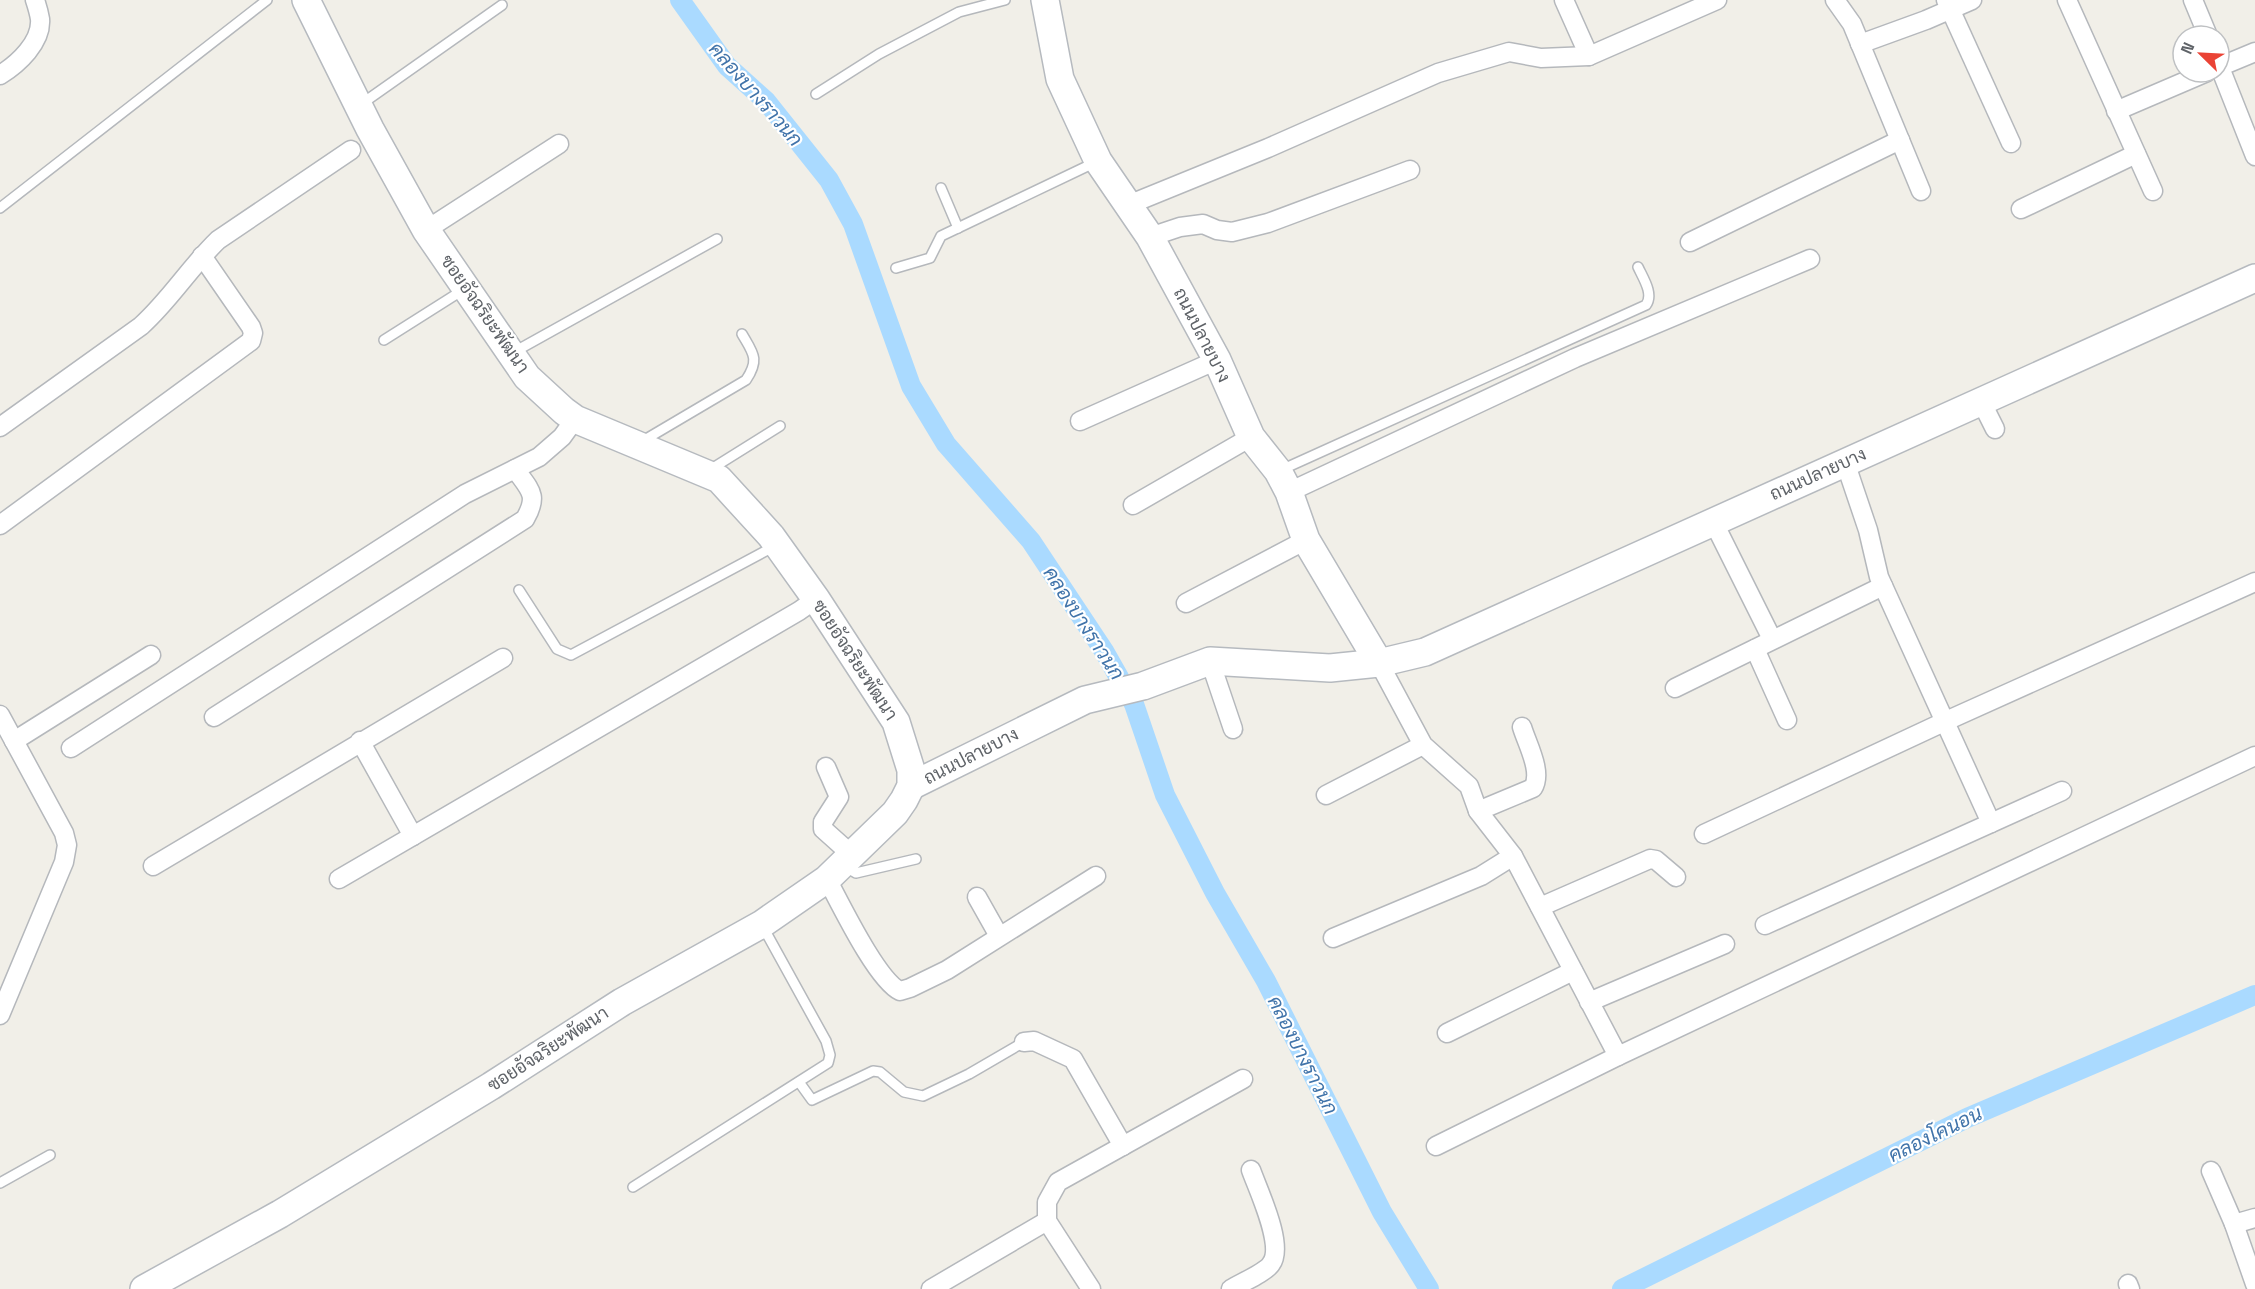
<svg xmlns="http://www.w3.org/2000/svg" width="2255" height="1289" font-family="'Space Grotesk',Sarabun,sans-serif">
	<rect width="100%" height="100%" fill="#f1efe8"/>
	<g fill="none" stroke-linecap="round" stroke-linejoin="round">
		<g stroke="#aadaff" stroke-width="20">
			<path d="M680,0L727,66L766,101L829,180L853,224L911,386L946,444L1031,541L1104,651L1134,704L1165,795L1215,893L1266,981L1382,1212L1429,1289"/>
			<path d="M1622,1289L1967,1118L2255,995"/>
		</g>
		<g stroke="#b5b8bc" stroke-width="12">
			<g id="lane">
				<path d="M816,94L879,54L959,12L1005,0"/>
				<path d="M360,105L502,5"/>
				<path d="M941,188L958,228"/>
				<path d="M0,208L267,0"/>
				<path d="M896,268L930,258L941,236L1096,162"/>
				<path d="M384,340L463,290"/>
				<path d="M514,352L717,239"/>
				<path d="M641,442L746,380C760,359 753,353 742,334"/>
				<path d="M1281,470L1646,305C1654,294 1643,278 1638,267"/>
				<path d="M708,471L780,426"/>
				<path d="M519,590L557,649L571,655L775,546"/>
				<path d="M844,866L856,873L916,859"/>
				<path d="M799,1082L812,1100L873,1071L880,1072L904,1092L923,1096L969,1074L1024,1042"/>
				<path d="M0,1183L50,1155"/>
				<path d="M633,1187L828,1063L830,1055L826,1041L763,927"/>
			</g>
		</g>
		<g stroke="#b5b8bc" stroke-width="21">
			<g id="street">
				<path d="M1564,0L1589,56"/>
				<path d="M1835,0L1852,24L1921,191"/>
				<path d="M1946,0L2011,143"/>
				<path d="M2067,0L2153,191"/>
				<path d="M2193,0L2208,36"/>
				<path d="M1860,44L1926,20L1972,0"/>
				<path d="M2219,65L2255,156"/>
				<path d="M2219,67L2255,52"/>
				<path d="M0,75C18,64 42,42 40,19C39,13 37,6 35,0"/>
				<path d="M2116,111L2207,72"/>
				<path d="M1128,205L1268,148L1438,73L1509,52L1541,58L1589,56L1717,0"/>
				<path d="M2021,209L2136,154"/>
				<path d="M426,230L559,144"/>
				<path d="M1150,237L1180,227L1203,224L1217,230L1232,232L1268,223L1410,170"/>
				<path d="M1690,242L1900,140"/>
				<path d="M1981,401L1995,429"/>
				<path d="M1080,421L1217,360"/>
				<path d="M0,427L141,326C170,300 190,267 218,240L351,150"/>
				<path d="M1845,462L1868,530L1879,577L1991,823"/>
				<path d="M1289,492L1575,358L1810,259"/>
				<path d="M1133,505L1251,437"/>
				<path d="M1713,521L1772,639"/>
				<path d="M0,525L251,341L253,333L251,327L202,256"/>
				<path d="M1186,603L1306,540"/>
				<path d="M1755,649L1787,720"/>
				<path d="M1210,661L1233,729"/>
				<path d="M1379,663L1423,745L1469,786L1478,811L1513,856L1618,1056"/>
				<path d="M1675,688L1883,586"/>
				<path d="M0,715L64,833L67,845L64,862L0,1015"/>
				<path d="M214,717L525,519C539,495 530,490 515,469"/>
				<path d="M14,741L151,655"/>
				<path d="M360,741L413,836"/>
				<path d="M71,748L465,494L539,457L562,437L575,419"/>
				<path d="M826,767L839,797L823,822V829L852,855"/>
				<path d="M1326,795L1423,745"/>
				<path d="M1478,811L1533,788C1543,772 1527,744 1522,727"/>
				<path d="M1704,834L1946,721L2255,582"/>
				<path d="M153,866L503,658"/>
				<path d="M339,879L799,611L816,599"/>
				<path d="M827,879C841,905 877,980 900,991L910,988L947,970L1096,876"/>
				<path d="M977,897L999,936"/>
				<path d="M1540,907L1650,859L1656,860L1676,877"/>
				<path d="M1765,925L2062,791"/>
				<path d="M1333,938L1481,876L1513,856"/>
				<path d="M1589,1002L1725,944"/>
				<path d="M1447,1033L1573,971"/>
				<path d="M1024,1042L1034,1041L1073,1059L1123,1146"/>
				<path d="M1436,1146L1618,1056L2255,756"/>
				<path d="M2211,1171L2234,1224L2255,1284"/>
				<path d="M2234,1224L2255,1218"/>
				<path d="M2128,1284L2130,1289"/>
				<path d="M931,1289L1047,1221"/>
				<path d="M1091,1289L1047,1221V1202L1058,1182L1243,1079"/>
				<path d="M1231,1289C1241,1283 1266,1272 1271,1264C1285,1246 1258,1190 1251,1170"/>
			</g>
		</g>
		<g stroke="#b6babf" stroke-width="30">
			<g id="secondary">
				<path d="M1045,0L1060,79L1098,161L1150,237L1217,360L1251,437L1278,471L1289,492L1306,540L1379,663"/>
				<path d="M911,786L1085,700L1143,686L1210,661L1330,668L1379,663L1425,652L2255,278"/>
				<path d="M144,1289L280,1214L491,1086L622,1002L762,924L827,879L895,813L904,800L911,786V770L896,722L816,599L771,536L719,479L575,419L564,411L527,377L426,230L370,129L306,0"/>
			</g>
		</g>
		<use href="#lane" stroke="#fff" stroke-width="9"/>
		<use href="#street" stroke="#fff" stroke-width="18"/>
		<use href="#secondary" stroke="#fff" stroke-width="27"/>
	</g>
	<g text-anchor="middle" stroke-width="4.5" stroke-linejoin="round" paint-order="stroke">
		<g font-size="18" fill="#5f6368" stroke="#fff">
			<text transform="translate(485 314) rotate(55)" y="6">ซอยอัจฉริยะพัฒนา</text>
			<text transform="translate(1202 335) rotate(63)" y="6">ถนนปลายบาง</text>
			<text transform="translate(1818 474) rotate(-24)" y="6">ถนนปลายบาง</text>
			<text transform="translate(855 660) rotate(57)" y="6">ซอยอัจฉริยะพัฒนา</text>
			<text transform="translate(971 756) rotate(-27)" y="6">ถนนปลายบาง</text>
			<text transform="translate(548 1049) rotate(-33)" y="6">ซอยอัจฉริยะพัฒนา</text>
		</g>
		<g font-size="20" font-style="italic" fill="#4174aa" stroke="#fff">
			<text transform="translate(756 94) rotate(49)" y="7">คลองบางราวนก</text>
			<text transform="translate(1084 623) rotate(57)" y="7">คลองบางราวนก</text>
			<text transform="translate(1303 1055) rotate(63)" y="7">คลองบางราวนก</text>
			<text transform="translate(1935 1134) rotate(-26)" y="7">คลองโคนอน</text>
		</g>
	</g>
	<g transform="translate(2201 54) rotate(294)"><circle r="28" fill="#ffffff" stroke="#bfc1c3" stroke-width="1.5"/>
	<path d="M0-4.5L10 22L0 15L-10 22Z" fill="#ea4335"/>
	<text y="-9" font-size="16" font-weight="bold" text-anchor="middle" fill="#5f6368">N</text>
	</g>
</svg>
